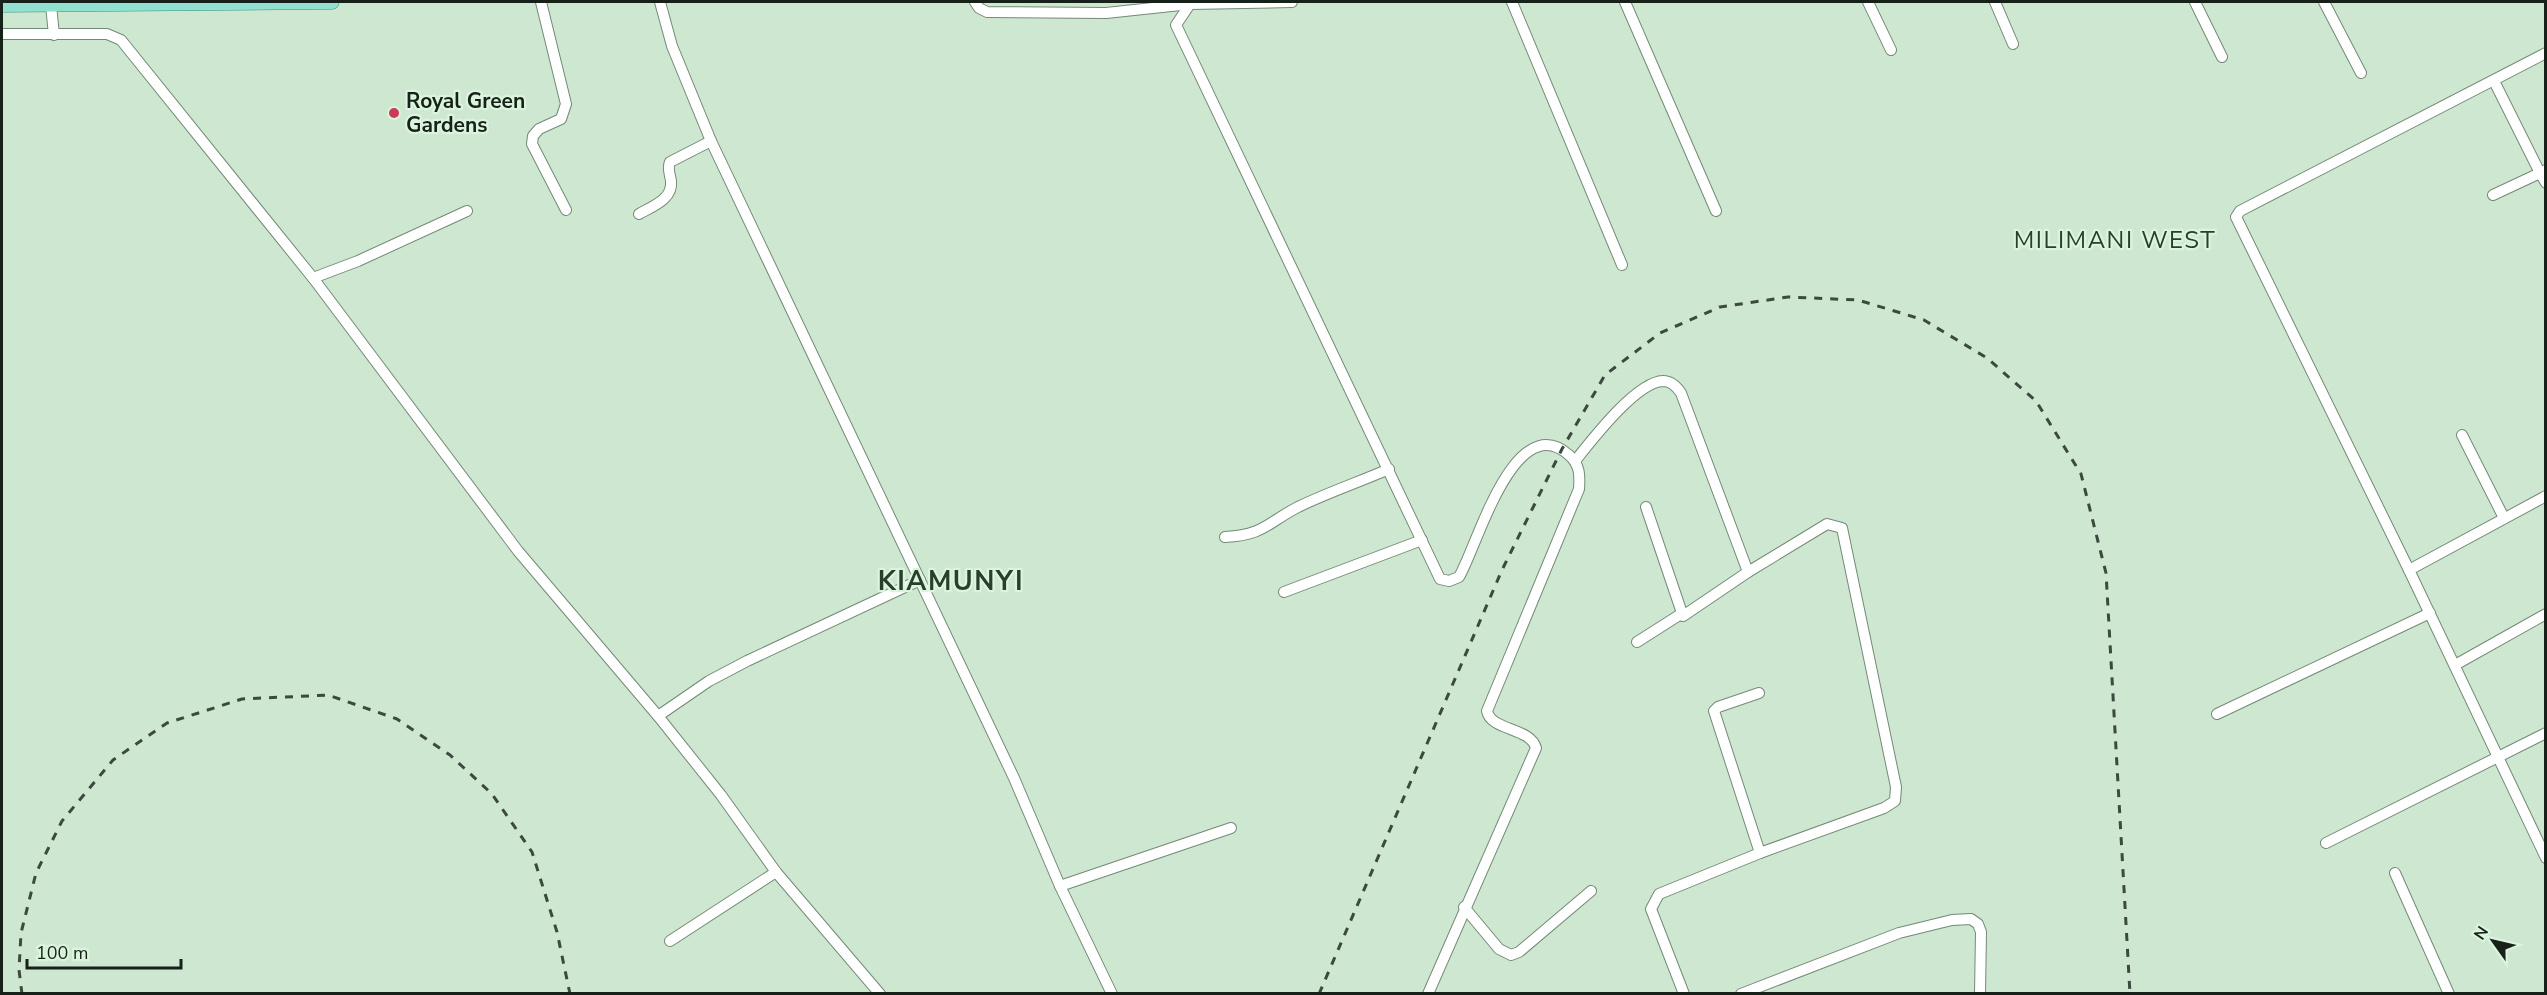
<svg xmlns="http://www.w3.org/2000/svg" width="2547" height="995" font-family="'Nunito Sans',sans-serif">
	<rect width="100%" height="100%" fill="#cee7d1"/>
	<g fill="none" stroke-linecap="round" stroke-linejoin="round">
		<g stroke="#738a76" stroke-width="12">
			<g id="minor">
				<path d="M541,2L566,104L561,119L539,129L533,136L532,144L566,210"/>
				<path d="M660,2L672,46L711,141L1014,778L1060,886L1112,994"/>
				<path d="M975,2L979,8L987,12L1106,13L1190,4L1292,2"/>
				<path d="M1512,2L1622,265"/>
				<path d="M1625,2L1716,211"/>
				<path d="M1868,2L1891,50"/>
				<path d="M1995,2L2013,44"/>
				<path d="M2195,2L2222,57"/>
				<path d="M2324,2L2361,73"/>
				<path d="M1190,4L1176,25L1440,579L1449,581L1459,577C1477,547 1514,407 1569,455C1580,465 1580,475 1579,489L1487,711C1491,731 1530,727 1536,748L1428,994"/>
				<path d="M51,5L54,35"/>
				<path d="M2,34H107L121,40L313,278L518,551L658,716L721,795L776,872L880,994"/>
				<path d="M2546,53L2240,211L2236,217L2409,570L2546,858"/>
				<path d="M2494,81L2540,173L2546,170"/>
				<path d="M2493,195L2540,173L2546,183"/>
				<path d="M639,214C653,206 673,199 671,181C670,174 667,168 670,162L711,141"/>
				<path d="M313,278L358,261L467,211"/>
				<path d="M2462,435L2504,518"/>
				<path d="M1575,461C1592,440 1636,382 1663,381C1672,381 1677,387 1681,393L1748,572"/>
				<path d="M1646,507L1683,616L1748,572L1827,524L1842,528L1896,787L1895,801L1884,808L1760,853L1659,894L1651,909L1684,994"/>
				<path d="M1225,537C1264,535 1267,523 1298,507C1327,493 1359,482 1389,469"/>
				<path d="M2409,570L2546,496"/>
				<path d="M1284,592L1422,540"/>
				<path d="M1637,642L1681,614"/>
				<path d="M2455,665L2546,614"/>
				<path d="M1759,693L1718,707L1714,711L1760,853"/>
				<path d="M2217,714L2430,613"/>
				<path d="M658,716L709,681L747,661L920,580"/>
				<path d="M2326,843L2546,733"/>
				<path d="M2395,873L2449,994"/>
				<path d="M1060,886L1231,828"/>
				<path d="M1464,907L1499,949L1511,955L1519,952L1591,891"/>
				<path d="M670,941L776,872"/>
				<path d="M1741,994L1899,933L1952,920L1971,919L1978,924L1981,932L1980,994"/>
			</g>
		</g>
		<g stroke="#37907c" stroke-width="15">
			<path id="major" d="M2,5L332,2"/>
		</g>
		<use href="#minor" stroke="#fff" stroke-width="10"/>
		<use href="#major" stroke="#91e0d0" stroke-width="14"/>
		<g stroke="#3c493f" stroke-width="3" stroke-dasharray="8 8" stroke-linecap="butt">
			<path d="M22,994L19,970L21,933L36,873L62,821L113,760L167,723L242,699L328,695L397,719L450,755L492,794L532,852L557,932L570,994"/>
			<path d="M1319,994L1502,570L1562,449L1605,375L1660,333L1720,307L1788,297L1858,300L1924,320L1987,358L2036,401L2081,474L2106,573L2130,994"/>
		</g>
	</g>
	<circle fill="#cb3b55" stroke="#dbf4de" stroke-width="2" cx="394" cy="113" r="6"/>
	<g text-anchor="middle" stroke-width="4.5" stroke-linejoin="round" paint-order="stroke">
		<g font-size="21" font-weight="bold" fill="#172019" stroke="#dbf4de" text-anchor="start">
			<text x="406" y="108">Royal Green<tspan x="406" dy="24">Gardens</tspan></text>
		</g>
		<g font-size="24" letter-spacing="1.5" fill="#293e2d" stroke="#dbf4de">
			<text x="2115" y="248">MILIMANI WEST</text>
		</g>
		<g font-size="27" font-weight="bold" letter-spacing="1.5" fill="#293e2d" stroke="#dbf4de">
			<text x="951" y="590">KIAMUNYI</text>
		</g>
	</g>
	<rect width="2547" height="995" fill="none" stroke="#172019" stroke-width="6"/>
	<g transform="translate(2493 941) rotate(304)" stroke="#dbf4de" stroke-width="4.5" paint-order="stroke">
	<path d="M0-4.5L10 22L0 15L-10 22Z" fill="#172019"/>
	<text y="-9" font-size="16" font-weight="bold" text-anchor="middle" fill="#172019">N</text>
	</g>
	<path d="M27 959v9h154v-9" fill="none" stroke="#172019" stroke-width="3"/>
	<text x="36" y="959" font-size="18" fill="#172019" stroke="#dbf4de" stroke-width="4.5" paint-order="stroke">100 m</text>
</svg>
